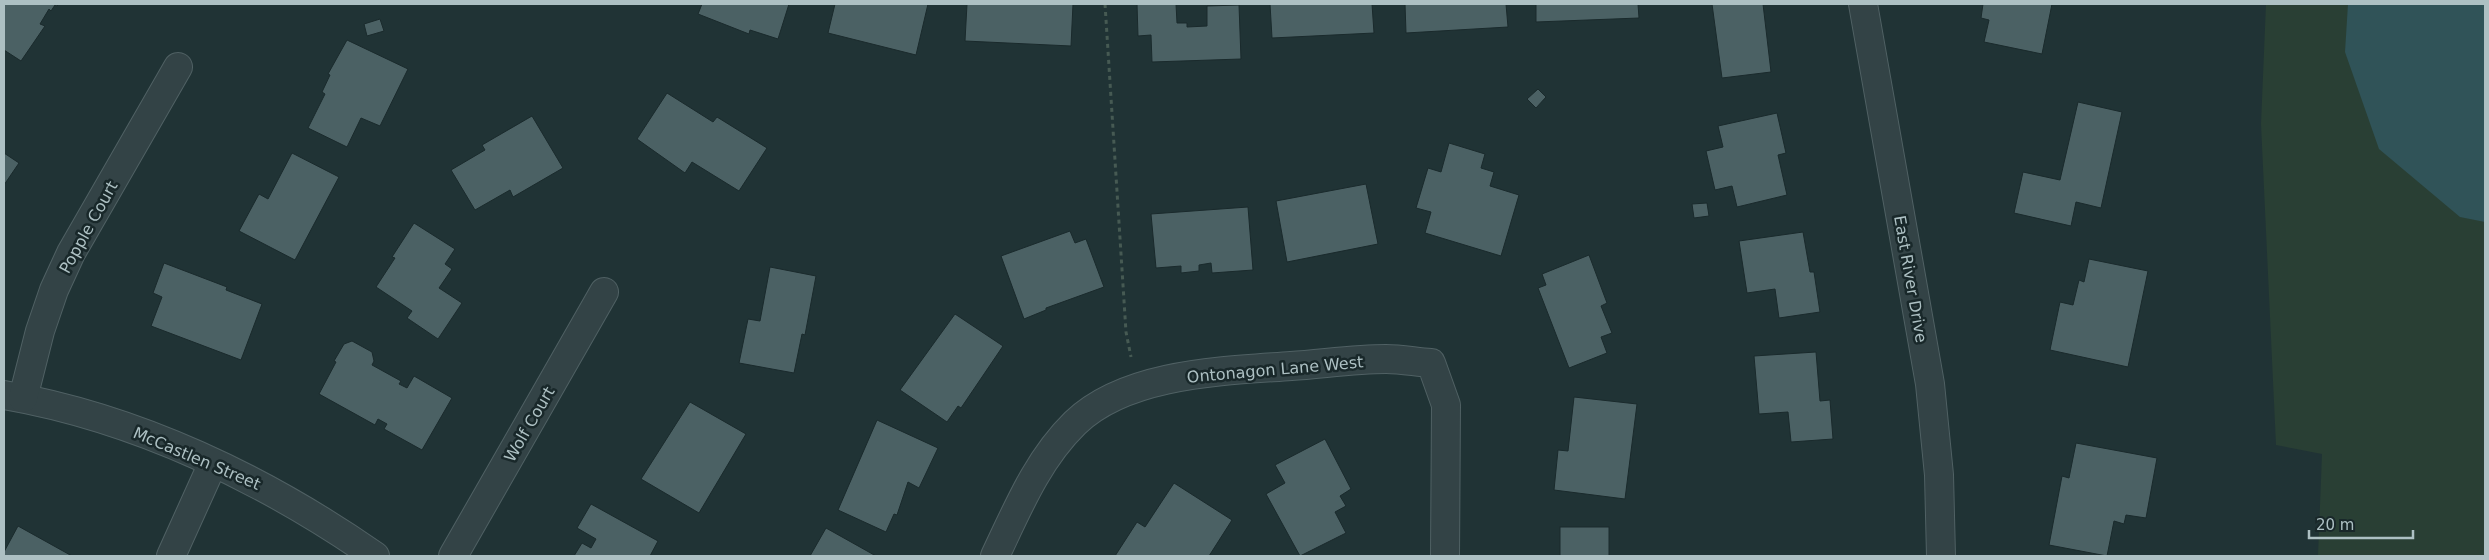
<svg xmlns="http://www.w3.org/2000/svg" width="2489" height="560" font-family="'DejaVu Sans',sans-serif">
	<rect width="100%" height="100%" fill="#203335"/>
	<path fill="#293f34" d="M2266,4H2485V556H2318L2322,454L2276,445L2261,124Z"/>
	<path fill="#305358" d="M2348,4H2485V222L2460,217L2379,149L2345,52Z"/>
	<g fill="#4b6164" stroke="#1a2a2c">
		<path d="M4,4H59L57,6L55,5L51,11L49,9L40,24L45,26L21,61L4,50Z"/>
		<path d="M702,4H789L778,39L750,30L749,34L698,14Z"/>
		<path d="M835,4H928L916,55L828,33Z"/>
		<path d="M967,4H1073L1071,46L965,41Z"/>
		<path d="M1137,4H1176L1177,23H1187V27L1207,26V6L1239,5L1241,59L1152,62L1151,35L1138,36Z"/>
		<path d="M1270,4H1372L1374,33L1272,38Z"/>
		<path d="M1405,4H1506L1508,27L1406,33Z"/>
		<path d="M1536,4H1638L1639,18L1536,22Z"/>
		<path d="M1712,4H1763L1771,72L1722,78Z"/>
		<path d="M1983,4H2052L2042,54L1984,42L1989,20L1981,18Z"/>
		<path d="M380,19L384,31L367,36L364,24Z"/>
		<path d="M347,40L408,69L380,126L361,118L347,147L308,128L325,94L322,92L330,75L328,74Z"/>
		<path d="M1538,89L1546,97L1536,108L1527,99Z"/>
		<path d="M667,93L713,122L717,117L767,148L739,191L692,162L685,173L637,139Z"/>
		<path d="M2078,102L2122,112L2101,208L2076,202L2071,226L2014,213L2023,172L2060,180Z"/>
		<path d="M1777,113L1786,153L1778,155L1787,195L1737,207L1732,186L1715,190L1706,151L1723,147L1718,126Z"/>
		<path d="M532,116L563,168L513,197L510,190L475,210L451,170L485,150L482,145Z"/>
		<path d="M1449,143L1485,154L1481,168L1494,172L1490,186L1519,195L1501,256L1425,233L1431,212L1416,208L1428,168L1441,172Z"/>
		<path d="M4,153L19,163L4,185Z"/>
		<path d="M292,153L339,177L295,260L239,231L259,194L268,199Z"/>
		<path d="M1366,184L1378,244L1287,262L1276,201Z"/>
		<path d="M1707,203L1709,216L1694,218L1692,204Z"/>
		<path d="M1248,207L1253,270L1212,273L1211,263L1199,265V271L1181,273V266L1156,268L1151,214Z"/>
		<path d="M414,223L455,249L445,264L452,269L439,288L462,303L438,339L407,318L412,311L376,287L395,258L392,257Z"/>
		<path d="M1070,231L1075,243L1086,239L1104,287L1046,308V310L1024,319L1001,256Z"/>
		<path d="M1803,232L1810,272H1814L1820,312L1779,318L1775,289L1747,293L1739,241Z"/>
		<path d="M1589,255L1607,303L1601,306L1612,333L1601,337L1607,353L1569,368L1538,288L1546,285L1542,274Z"/>
		<path d="M2089,259L2148,271L2128,367L2050,350L2060,302L2073,305L2079,280L2084,282Z"/>
		<path d="M164,263L227,287L226,290L262,304L241,360L151,326L162,297L153,293Z"/>
		<path d="M770,267L816,276L805,335L802,334L794,373L739,363L748,319L760,321Z"/>
		<path d="M955,314L1003,346L961,408L958,406L947,422L900,390Z"/>
		<path d="M352,341L372,352L374,361L372,365L401,381L399,384L407,388L414,376L452,398L422,450L384,429L387,424L378,419L375,425L319,394L336,362L334,361L344,344Z"/>
		<path d="M1816,352L1820,401L1830,400L1833,439L1791,442L1788,412L1759,414L1754,356Z"/>
		<path d="M1574,397L1637,404L1625,499L1554,490L1558,450L1568,451Z"/>
		<path d="M690,402L746,434L699,513L641,479Z"/>
		<path d="M877,420L938,448L919,488L908,482L897,515L894,514L886,532L838,510Z"/>
		<path d="M1325,439L1351,489L1340,496L1346,506L1335,512L1346,533L1300,556L1266,494L1285,483L1275,465Z"/>
		<path d="M2076,443L2157,458L2146,518L2126,515L2124,524L2114,521L2107,556L2049,545L2062,476L2069,478Z"/>
		<path d="M1174,483L1232,520L1209,556H1115L1137,522L1145,527Z"/>
		<path d="M591,504L658,541L650,556H574L582,543L591,548L596,539L577,528Z"/>
		<path d="M18,526L72,556H4V552Z"/>
		<rect x="1560" y="527" width="49" height="29"/>
		<path d="M826,528L876,556H810Z"/>
	</g>
	<g fill="none" stroke-linecap="round" stroke-linejoin="round">
		<g stroke="#506164" stroke-width="30">
			<g id="minor">
				<path d="M1863,4L1930,384L1939,475L1941,556"/>
				<path d="M4,395C137,418 264,479 375,556"/>
				<path d="M23,398L40,331L54,290L71,253L178,67"/>
				<path d="M171,556L213,463"/>
				<path d="M453,556L604,292"/>
				<path d="M995,556C1017,510 1037,460 1075,423C1127,373 1223,371 1291,366C1322,364 1355,359 1386,359C1401,359 1416,362 1431,363L1446,405L1445,556"/>
			</g>
		</g>
		<path stroke="#465a53" stroke-width="3" stroke-dasharray="4 4" stroke-linecap="butt" d="M1105,4L1126,332L1131,357"/>
		<use href="#minor" stroke="#334346" stroke-width="28"/>
	</g>
	<g text-anchor="middle" stroke-width="5" stroke-linejoin="round" paint-order="stroke">
		<g font-size="16" fill="#adc0c3" stroke="#19282a">
			<text transform="translate(88 227) rotate(-61)" y="6">Popple Court</text>
			<text transform="translate(1911 279) rotate(80)" y="6">East River Drive</text>
			<text transform="translate(1275 369) rotate(-5)" y="6">Ontonagon Lane West</text>
			<text transform="translate(529 424) rotate(-60)" y="6">Wolf Court</text>
			<text transform="translate(197 458) rotate(23)" y="6">McCastlen Street</text>
		</g>
	</g>
	<rect width="2489" height="560" fill="none" stroke="#adc0c3" stroke-width="10"/>
	<path d="M2309 530v8h104v-8" fill="none" stroke="#adc0c3" stroke-width="2.5"/>
	<text x="2316" y="530" font-size="15" fill="#adc0c3" stroke="#19282a" stroke-width="4" paint-order="stroke">20 m</text>
</svg>
